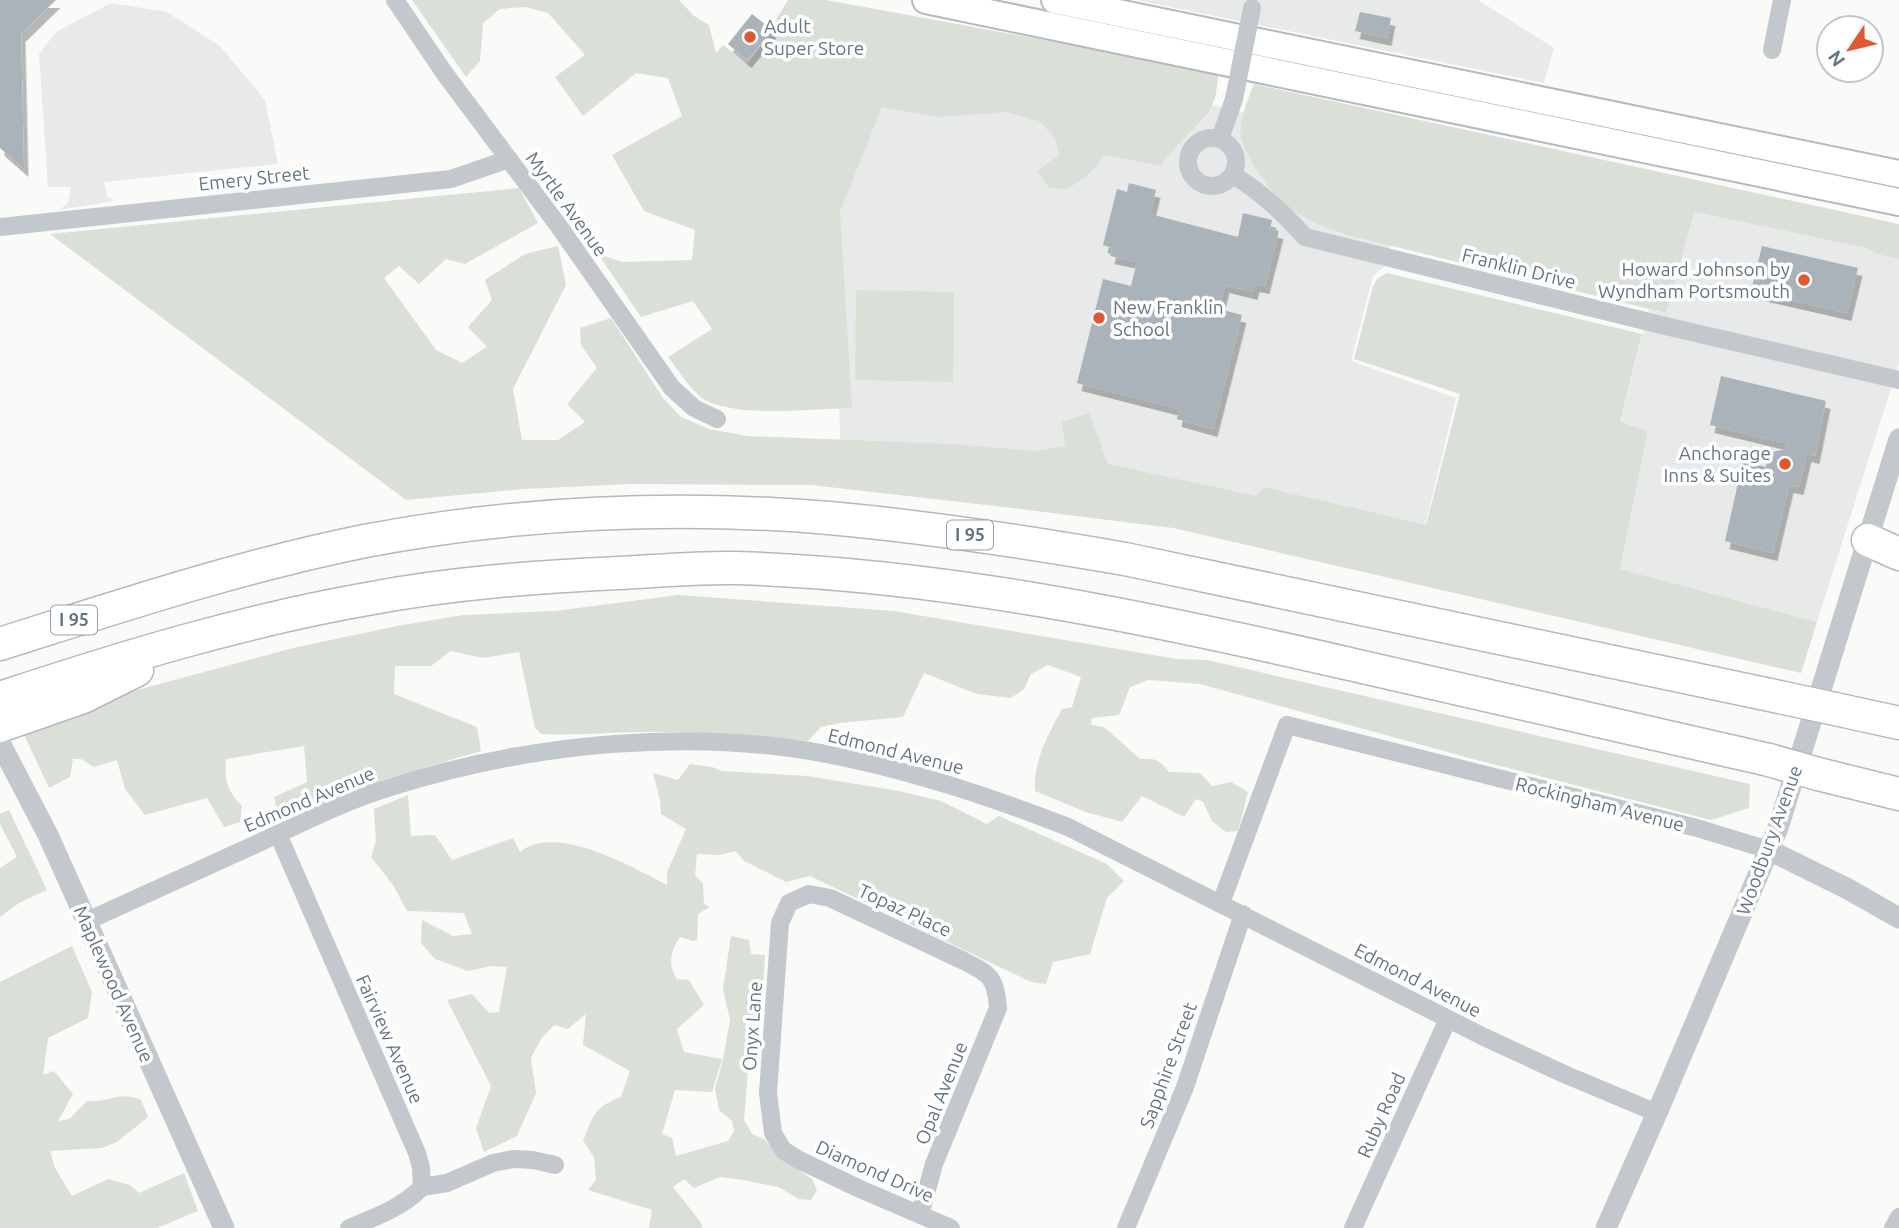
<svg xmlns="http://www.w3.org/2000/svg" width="1899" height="1228" font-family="Ubuntu,sans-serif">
	<defs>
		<filter id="shadow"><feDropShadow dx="4.5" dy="8" stdDeviation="0" flood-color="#0004"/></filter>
	</defs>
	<rect width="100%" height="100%" fill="#fafaf8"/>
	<g fill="#e8e9e9">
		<path d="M1136,0H1478L1554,48L1544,83Z"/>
		<path d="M111,3L167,12L220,46L265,100L278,164L104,182L107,196L114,201L59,210L68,203L71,187H48L39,54L56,32Z"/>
		<path d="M888,27L1413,153L1385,266L1373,276L1351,361L1456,398L1423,534L841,463L833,215Z"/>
		<path d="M1693,212L1868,248L1876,254L1899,259V363L1817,622L1620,569L1648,431L1620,423L1649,309L1665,313Z"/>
	</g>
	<g fill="#dadfd7">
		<path d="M412,0H679L694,16L709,25L716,53L723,45L747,64L775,29L772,26L788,0H826L1219,72L1215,99L1208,113L1163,161L1162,166L1105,155L1089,174L1068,189L1049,188L1037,171L1059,155L1055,138L1039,121L1006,112L937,117L882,107L840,211L852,408C812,409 745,417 709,402C693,395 679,371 668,357L712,329L693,301L641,317L598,254L623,262L692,260L695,230L644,211L612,155L682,116L668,78L636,73L583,116L555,77L585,55L548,13L525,7L500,9L483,23L480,61L466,77Z"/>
		<path d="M1254,84L1899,224V259L1876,254L1867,248L1694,212L1666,313L1351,236C1306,221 1283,212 1257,170C1250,160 1243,147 1241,136C1238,123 1249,96 1254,84Z"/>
		<path d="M519,188L538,223L465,264L446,259L419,284L399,266L384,278L436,350L462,363L487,347L468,327L492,300L485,280L525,254L558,246L566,285L513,389L522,440H558L585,422L567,404L597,368L581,345L580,328L611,318L663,398L681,417L709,429L747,436L952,444L1036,451L1065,446L1062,422L1089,413L1108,464L1256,496L1264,487L1426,525L1460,394L1354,359L1373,286L1378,278L1387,273L1642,334L1620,422L1648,431L1620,569L1817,622L1801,673L1173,528L1013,508L811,485L630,484L524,489L406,500L50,234Z"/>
		<path d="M856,290L954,292L953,382L855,380Z"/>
		<path d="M678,595L894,611L1177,659L1207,660L1750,784L1749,808L1711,820L1473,759L1200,684L1148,680L1130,687L1119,715L1092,718L1091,725L1104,727L1140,759C1155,758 1160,760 1169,772L1200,773L1212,786L1231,782L1248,792L1238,831L1226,832L1212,821L1203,802L1196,799L1184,817L1142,796L1122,822L1086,812L1035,791C1033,761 1048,735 1062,709L1072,707L1081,677L1048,665L1031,674L1024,689L1011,698L977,694L924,673L903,717L840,723L821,727L808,741C761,737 714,732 666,732C625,731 583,736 541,734L535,728L519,652L483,658L451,651L431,666H395L394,694L477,727L481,751L385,779L279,820L274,797L307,782L304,746L226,759C224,780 227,791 242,806L240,822L224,827L207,798L145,815L125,789L117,760L94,767L81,759H73L70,777L49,788L20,726L100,700L293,648L397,626L463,615L555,611Z"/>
		<path d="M690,764L712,767L722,771L807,776L899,791L941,801L987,824L999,816L1107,864L1124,881L1107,898L1090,954L1053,962L1046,984L1031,982L810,876L786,882L744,861L736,851L719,855L697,854L695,876L703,883L704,904L710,907L698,914L697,940L693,941L680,937C671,950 667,965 677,979L689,980L704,1005L677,1029L684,1052L722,1059L712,1092L675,1090L662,1134L672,1138L676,1156L728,1141L734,1131L732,1121L719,1110L715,1088L722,1064L730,1020L723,989L731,936L749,940L751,954L765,955L762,1007L753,1011L744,1120L752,1134L764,1139L780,1157L812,1179L817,1190L811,1200L799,1199L778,1187L743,1180L720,1177L694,1188L684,1179L673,1187L702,1224V1228H649L652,1210L588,1190L596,1180L594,1157L583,1141C593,1116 594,1107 621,1097L630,1071L583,1045L586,1014L568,1029L554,1025L541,1039L531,1058L536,1093L517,1136L484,1152L476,1128L491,1086L447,1000L472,994L489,1013L499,1012L507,967L492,966L468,971L435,959L421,943L422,920L453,936L472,934L464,913L407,911L393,885L371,857L376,841L374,809L408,795L411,836L435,835L452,860L513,838L520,852C557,823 631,867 667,885V872L686,829L661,814L660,800L653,773L678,780Z"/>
		<path d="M9,810L47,890L19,903L0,917V868L17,857L0,824V814Z"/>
		<path d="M72,946L92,992L88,1018L48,1038L43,1075L54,1071L73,1094L58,1121L69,1119L87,1101C110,1103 118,1090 141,1100L148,1117L117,1142L102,1148L50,1151L55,1168L72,1196L108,1179L130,1185L139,1193L184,1173L198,1211L157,1228H0V982Z"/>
	</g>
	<g fill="#aab3b9" filter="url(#shadow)">
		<path d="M0,0H56L21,34L24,169L0,148Z"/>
		<path d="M1360,12L1391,18L1387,38L1355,31Z"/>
		<path d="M752,14L772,30L747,60L728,44Z"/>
		<path d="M1129,183L1156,190L1150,214L1238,237L1243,213L1272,220L1270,229L1279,231L1265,286L1255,284L1253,292L1225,285L1219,309L1242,315L1213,429L1177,419L1179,409L1077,383L1103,279L1131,286L1137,262L1110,256L1112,248L1103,245L1117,189L1127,192Z"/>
		<path d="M1762,246L1858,268L1847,313L1751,291Z"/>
		<path d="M1721,376L1826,401L1815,456L1807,454L1799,487L1789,485L1773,553L1725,541L1743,461L1766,467L1768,453L1786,449L1788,444L1710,425Z"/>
	</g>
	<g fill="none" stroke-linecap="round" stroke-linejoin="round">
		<g stroke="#b5babe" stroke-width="30">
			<g id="primary">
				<path d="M926,0L1899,202"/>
				<path d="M1055,0L1899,174"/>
			</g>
		</g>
		<g stroke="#b4b9bd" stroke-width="35">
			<g id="motorway">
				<path d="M1868,540L1899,554"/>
				<path d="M0,644C120,606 241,566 365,541C516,512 676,505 829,518C928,527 1027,542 1125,559L1784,698"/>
				<path d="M0,698C121,658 242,621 367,599C451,583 535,577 619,573C658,571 698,567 737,568C947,575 1150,618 1354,665C1492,697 1631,728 1769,760"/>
				<path d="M1835,709L1899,723"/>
				<path d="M0,726L83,697L137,670"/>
				<path d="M1818,774L1899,794"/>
			</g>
		</g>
		<g stroke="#c3c8cc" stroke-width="18">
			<path d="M395,0L445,74L558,225L672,388L694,408L717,419"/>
			<path d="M1772,50L1782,0"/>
			<circle cx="1212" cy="162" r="24"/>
			<path d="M1220,139L1234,99"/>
			<path d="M1233,175C1261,192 1283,212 1305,237L1661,325L1899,380"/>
			<path d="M0,227L451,179L509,159"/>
			<path d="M278,834L417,1153L421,1167L422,1187C402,1208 375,1217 349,1228"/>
			<path d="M1221,903L1287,725L1697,828L1769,850"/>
			<path d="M87,921C146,894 205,867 265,840C306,821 348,800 391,787C530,743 698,726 841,757C919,773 994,798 1068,827L1484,1037L1564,1074L1657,1113"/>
			<path d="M422,1187L447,1183L493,1163L513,1159L533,1160L555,1165"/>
			<path d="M920,1215L934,1164L998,1008C996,978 990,974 964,961L830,898L809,894L789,903L780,923L768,1093L773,1133L783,1150L799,1160L860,1189L951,1228"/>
			<path d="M1126,1228L1185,1087L1243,914"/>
			<path d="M1353,1228L1448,1019"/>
			<path d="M1893,1228L1899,1217"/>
		</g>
		<g stroke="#c3c8cc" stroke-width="21">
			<path d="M0,743L48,835L224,1228"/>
			<path d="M1769,850L1848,889L1899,918"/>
			<path d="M1606,1228L1657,1113L1778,828L1899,439"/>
		</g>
		<use href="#primary" stroke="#fff" stroke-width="26"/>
		<use href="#motorway" stroke="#fff" stroke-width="32"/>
		<g stroke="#b4b9bd" stroke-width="35" stroke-linecap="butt">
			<g id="motorway-bridge">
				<path d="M1784,698L1835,709"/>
				<path d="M1769,760L1818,774"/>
			</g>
		</g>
		<path stroke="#c3c8cc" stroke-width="18" d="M1234,99L1252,8"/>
		<use href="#motorway-bridge" stroke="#fff" stroke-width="32"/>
	</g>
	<g fill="#e4572e" stroke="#fff" stroke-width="2.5">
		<circle cx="750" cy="37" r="7"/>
		<circle cx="1804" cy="280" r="7"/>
		<circle cx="1099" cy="318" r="7"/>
		<circle cx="1785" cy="464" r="7"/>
	</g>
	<g text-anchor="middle" stroke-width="7" stroke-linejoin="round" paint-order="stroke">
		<g fill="#fff" stroke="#939fa8" stroke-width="2">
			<rect x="947" y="520.5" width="46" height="29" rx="5"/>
			<rect x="51" y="605.5" width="46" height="29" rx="5"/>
		</g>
		<g font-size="18" font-weight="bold" fill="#657683">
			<text x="970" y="541">I 95</text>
			<text x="74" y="626">I 95</text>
		</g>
		<g font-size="19" fill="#657683" stroke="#fff" text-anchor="start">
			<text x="764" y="33">Adult<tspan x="764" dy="22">Super Store</tspan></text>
			<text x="1790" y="276" text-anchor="end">Howard Johnson by<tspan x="1790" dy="22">Wyndham Portsmouth</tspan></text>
			<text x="1113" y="314">New Franklin<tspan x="1113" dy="22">School</tspan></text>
			<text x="1771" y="460" text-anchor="end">Anchorage<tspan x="1771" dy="22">Inns &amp; Suites</tspan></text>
		</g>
		<g font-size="19" fill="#657683" stroke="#fff">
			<text transform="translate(254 178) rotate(-6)" y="7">Emery Street</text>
			<text transform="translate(567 204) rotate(54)" y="7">Myrtle Avenue</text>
			<text transform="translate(1519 268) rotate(14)" y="7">Franklin Drive</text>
			<text transform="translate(896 751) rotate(14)" y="7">Edmond Avenue</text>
			<text transform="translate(309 799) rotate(-23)" y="7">Edmond Avenue</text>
			<text transform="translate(1600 804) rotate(14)" y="7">Rockingham Avenue</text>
			<text transform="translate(1769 840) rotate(-70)" y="7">Woodbury Avenue</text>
			<text transform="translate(905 910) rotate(25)" y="7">Topaz Place</text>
			<text transform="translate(1418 980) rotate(27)" y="7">Edmond Avenue</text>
			<text transform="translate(114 984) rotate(66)" y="7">Maplewood Avenue</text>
			<text transform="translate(752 1026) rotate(-86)" y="7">Onyx Lane</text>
			<text transform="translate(390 1039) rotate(66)" y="7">Fairview Avenue</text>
			<text transform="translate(1168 1065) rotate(-70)" y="7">Sapphire Street</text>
			<text transform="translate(941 1093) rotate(-68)" y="7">Opal Avenue</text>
			<text transform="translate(1381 1115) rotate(-66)" y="7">Ruby Road</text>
			<text transform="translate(875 1171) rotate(24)" y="7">Diamond Drive</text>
		</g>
	</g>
	<g transform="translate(1850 49) rotate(235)"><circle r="33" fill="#ffffff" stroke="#c1c8cd" stroke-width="2"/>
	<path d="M0-5L12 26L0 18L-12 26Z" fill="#e4572e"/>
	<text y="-10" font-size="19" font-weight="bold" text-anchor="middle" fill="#657683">N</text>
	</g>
</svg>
